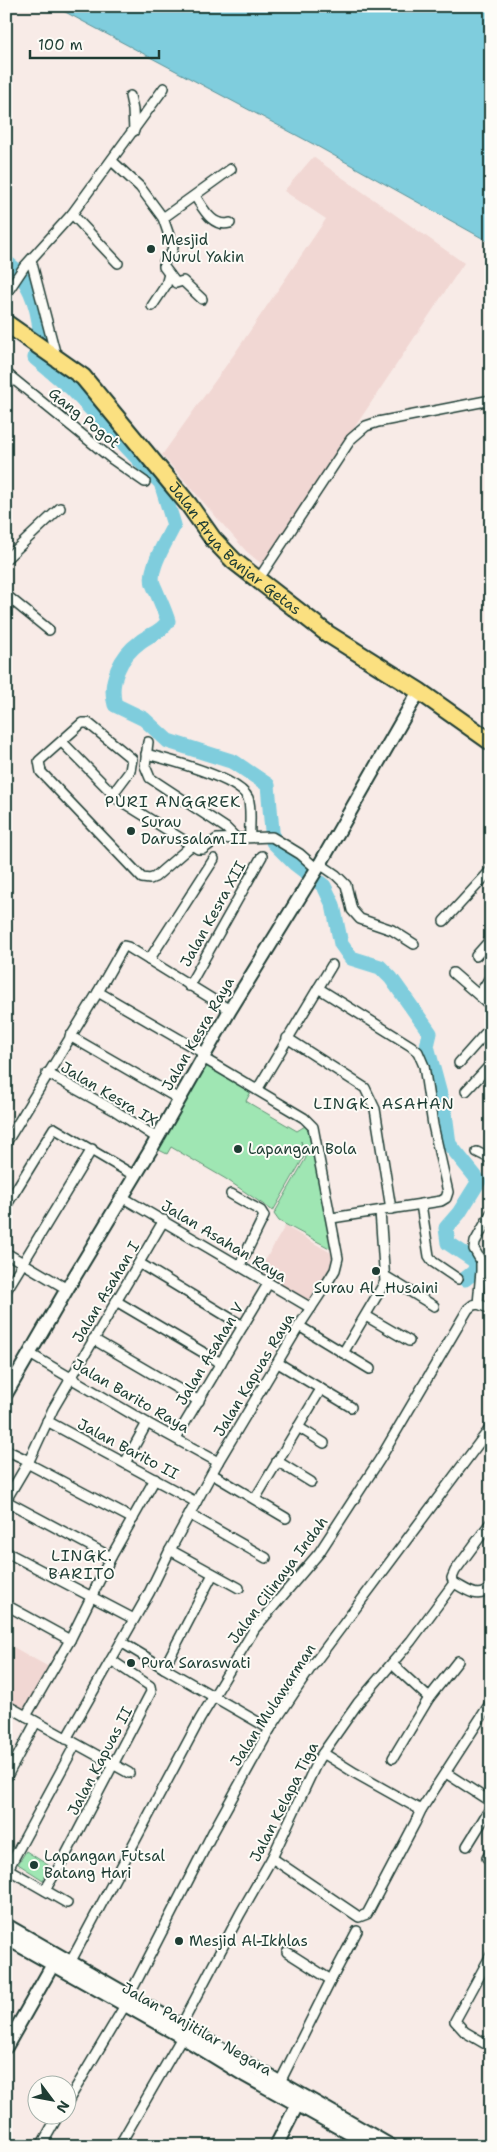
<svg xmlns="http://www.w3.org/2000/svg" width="497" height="2152" font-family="'Shantell Sans',sans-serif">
	<rect width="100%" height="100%" fill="#f8ebe7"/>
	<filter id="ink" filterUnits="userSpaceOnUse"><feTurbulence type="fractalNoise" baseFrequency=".02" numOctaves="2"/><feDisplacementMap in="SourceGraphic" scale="10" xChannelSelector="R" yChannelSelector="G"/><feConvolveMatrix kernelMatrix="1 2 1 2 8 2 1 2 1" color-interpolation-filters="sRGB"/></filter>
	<g filter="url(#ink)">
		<g fill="#f1d7d3">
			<path d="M313,157L464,263L263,565L246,551L162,455L235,353L326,219L284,191Z"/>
			<path d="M285,1226L338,1257L312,1303L259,1271Z"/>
			<path d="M6,1643L56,1671L30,1717L6,1704Z"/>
		</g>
		<g fill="#9fe6b3" stroke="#5f9274">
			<path d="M206,1060L253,1088L246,1101L249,1103L297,1131L310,1123L335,1251L279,1221L274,1214L306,1158L301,1141L304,1157L273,1211L226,1179L171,1147L167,1154L157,1149Z"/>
			<path d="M26,1851L51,1867L43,1880L18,1864Z"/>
		</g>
		<path fill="#7fcddd" stroke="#599399" d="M54,6H491V243L315,145Z"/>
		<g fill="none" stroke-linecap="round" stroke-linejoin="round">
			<path stroke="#7fcddd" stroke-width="15" d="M6,262C28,276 38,305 40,331C41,339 37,349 35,358L72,389L161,483L174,525C167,540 148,569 153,584C158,596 164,608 168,621C162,632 150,634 140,642C121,656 108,681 115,705L144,719L168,741L234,762L268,785L273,842L294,863L324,886L333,905L341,944L351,958L380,967L391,978L430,1033L427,1046L445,1113L449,1144L479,1181L459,1213L446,1228L448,1243L472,1259L477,1264L474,1272L465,1279"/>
			<g stroke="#1f3d34" stroke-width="12">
				<g id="street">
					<path d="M130,96L133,110L134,131"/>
					<path d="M112,161L140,187L163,218L173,247L171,254L164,262V267L176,283L183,281L202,299"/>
					<path d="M195,196C203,208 212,228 230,223"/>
					<path d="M72,214L118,263"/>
					<path d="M163,218L231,169"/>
					<path d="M31,260L56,356"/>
					<path d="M6,294L24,267L72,214L164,88"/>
					<path d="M152,306L166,285L169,274"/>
					<path d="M6,373L112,459L145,482"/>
					<path d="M6,559L60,508"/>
					<path d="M258,580L351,439L366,426L378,422L491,400"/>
					<path d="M6,595L49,630"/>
					<path d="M62,742L119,800L198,849H203L217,839L272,837L300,854L317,869"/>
					<path d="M148,742L145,766L150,778L226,828L236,838"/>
					<path d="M146,754C166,759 239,778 248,798C252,809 249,826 250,837"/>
					<path d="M112,795L130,771L132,759L88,723H82L39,761L41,772L142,878L150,879L155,877L192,845"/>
					<path d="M320,864L336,875L346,885L352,910L360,919L392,930L414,944"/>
					<path d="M444,921L491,870"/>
					<path d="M476,956L491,939"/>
					<path d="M149,960L214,859"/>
					<path d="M453,973L491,1006"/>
					<path d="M189,986L262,856"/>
					<path d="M318,988L411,1046L418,1052L424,1066L433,1125L448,1192L446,1198L441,1201L332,1218"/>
					<path d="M98,992L124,946L128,947L230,1010"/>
					<path d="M479,995L491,976"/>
					<path d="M70,1036L179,1099"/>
					<path d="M287,1038L365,1088L375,1109L391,1209"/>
					<path d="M459,1063L491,1027"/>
					<path d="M47,1073L114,1110L157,1138"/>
					<path d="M257,1090L332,965"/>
					<path d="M466,1091L491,1064"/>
					<path d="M6,1143L98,992L205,1054"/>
					<path d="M477,1152L491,1159"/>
					<path d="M231,1194L261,1211L264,1216L240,1265"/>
					<path d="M122,1197L311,1308"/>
					<path d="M421,1204L429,1256L433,1262L458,1279"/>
					<path d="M6,1206L54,1128L135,1176"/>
					<path d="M6,1253L67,1289"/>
					<path d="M139,1263L243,1326"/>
					<path d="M385,1276L434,1306"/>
					<path d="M6,1291L92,1149"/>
					<path d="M116,1301L221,1363"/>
					<path d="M478,1304L481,1271V1261L474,1249L475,1242L491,1213"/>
					<path d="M478,1304L491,1309"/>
					<path d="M366,1316L409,1341"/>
					<path d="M299,1326L370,1369"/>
					<path d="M93,1339L199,1401"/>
					<path d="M343,1353L385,1282L380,1211"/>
					<path d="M30,1354L147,1423L218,1462"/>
					<path d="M278,1363L351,1407"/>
					<path d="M47,1421L196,1502"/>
					<path d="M298,1427L324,1443"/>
					<path d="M176,1438L268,1284"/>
					<path d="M6,1450L29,1461"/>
					<path d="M277,1461L311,1482"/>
					<path d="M27,1463L133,1519"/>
					<path d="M125,1463L147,1423"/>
					<path d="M212,1474L286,1518"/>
					<path d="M255,1499L321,1389"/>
					<path d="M6,1500L29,1461L53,1409L164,1220"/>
					<path d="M6,1501L111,1557"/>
					<path d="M189,1514L266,1558"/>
					<path d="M491,1522L455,1571L452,1578L454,1583C468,1590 478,1601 491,1587"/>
					<path d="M170,1550L239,1588"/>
					<path d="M6,1552L134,1619"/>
					<path d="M6,1605L70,1640"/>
					<path d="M121,1642L164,1668L213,1574"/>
					<path d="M392,1664L429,1698"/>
					<path d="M164,1668L270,1729"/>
					<path d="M6,1705L129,1773"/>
					<path d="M26,1716L70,1640L111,1557L155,1479"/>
					<path d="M66,1739L149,1593L170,1550L218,1462L299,1326L324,1288L335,1270L338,1258L313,1127L304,1118L203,1058"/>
					<path d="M393,1758L429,1698L458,1661"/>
					<path d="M446,1773L491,1802"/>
					<path d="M6,1778L36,1722"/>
					<path d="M421,1810L491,1702"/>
					<path d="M467,1846L491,1807"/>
					<path d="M272,1858L359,1917L367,1914L415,1823L421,1810L355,1773L323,1753"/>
					<path d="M487,1858L491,1852"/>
					<path d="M6,1868L67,1903"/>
					<path d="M8,1869L75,1745"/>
					<path d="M45,1890L62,1862L151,1692L150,1686L111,1660"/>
					<path d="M287,1952L331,1980"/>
					<path d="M491,1955L455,2021L465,2032L484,2043L491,2040"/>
					<path d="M71,1961L200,1719L255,1628L319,1553L380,1459L468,1309L473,1305L478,1304"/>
					<path d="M129,1996L212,1834L270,1729L310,1669L491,1427"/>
					<path d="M6,2026L17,2030"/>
					<path d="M181,2026L240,1914L272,1858L318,1760L358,1703L411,1641L454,1583"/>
					<path d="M280,2082L331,1980L357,1931"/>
					<path d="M68,2101L124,2007"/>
					<path d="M41,2146L59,2114"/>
					<path d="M119,2146L182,2037"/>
				</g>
			</g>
			<g stroke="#1f3d34" stroke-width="16">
				<g id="secondary">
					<path d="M6,1394L67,1289L150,1151L230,1010L320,864L419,691"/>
					<path d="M6,1925L391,2146"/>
					<path d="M6,1938L182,2037L244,2075L372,2146"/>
					<path d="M6,2047L56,1959"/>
					<path d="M276,2146L298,2103"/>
				</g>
			</g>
			<g stroke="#1f3d34" stroke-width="20">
				<g id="highway">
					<path id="s1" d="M6,323L83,377L189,505L213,539L234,561L328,634L419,691L491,742"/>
				</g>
			</g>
			<use href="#street" stroke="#fdfcf7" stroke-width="9"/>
			<use href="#secondary" stroke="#fdfcf7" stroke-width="12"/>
			<use href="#highway" stroke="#fbe080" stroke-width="16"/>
		</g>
	</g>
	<g fill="#1f3d34" stroke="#fdfcf7" stroke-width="2">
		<circle cx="151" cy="249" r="5"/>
		<circle cx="131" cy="831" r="5"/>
		<circle cx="238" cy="1149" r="5"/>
		<circle cx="376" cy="1271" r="5"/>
		<circle cx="131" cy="1663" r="5"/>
		<circle cx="34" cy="1865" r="5"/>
		<circle cx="179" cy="1941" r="5"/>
	</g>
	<g text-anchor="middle" stroke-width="4" stroke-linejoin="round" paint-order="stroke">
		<g font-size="15" fill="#1f3d34" stroke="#fdfcf7" text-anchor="start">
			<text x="161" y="245">Mesjid<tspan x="161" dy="17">Nurul Yakin</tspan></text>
			<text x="141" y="827">Surau<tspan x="141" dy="17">Darussalam II</tspan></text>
			<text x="248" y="1154">Lapangan Bola</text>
			<text x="376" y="1293" text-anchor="middle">Surau Al_Husaini</text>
			<text x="141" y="1668">Pura Saraswati</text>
			<text x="44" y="1861">Lapangan Futsal<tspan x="44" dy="17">Batang Hari</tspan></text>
			<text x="189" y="1946">Mesjid Al-Ikhlas</text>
		</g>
		<g font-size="15" fill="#1f3d34" stroke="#fdfcf7">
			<text transform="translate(84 418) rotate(39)" y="5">Gang Pogot</text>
			<text dy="5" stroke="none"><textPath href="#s1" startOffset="324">Jalan Arya Banjar Getas</textPath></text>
			<text transform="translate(213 914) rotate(-61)" y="5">Jalan Kesra XII</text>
			<text transform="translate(198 1034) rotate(-60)" y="5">Jalan Kesra Raya</text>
			<text transform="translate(109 1094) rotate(31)" y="5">Jalan Kesra IX</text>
			<text transform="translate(224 1241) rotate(31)" y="5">Jalan Asahan Raya</text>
			<text transform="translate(106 1292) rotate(-59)" y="5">Jalan Asahan I</text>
			<text transform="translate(210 1354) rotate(-59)" y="5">Jalan Asahan V</text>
			<text transform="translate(254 1375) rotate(-59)" y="5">Jalan Kapuas Raya</text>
			<text transform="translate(131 1396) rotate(30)" y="5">Jalan Barito Raya</text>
			<text transform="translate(128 1449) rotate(28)" y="5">Jalan Barito II</text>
			<text transform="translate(278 1580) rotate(-53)" y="5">Jalan Cilinaya Indah</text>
			<text transform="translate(273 1705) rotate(-57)" y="5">Jalan Mulawarman</text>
			<text transform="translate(100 1761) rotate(-62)" y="5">Jalan Kapuas II</text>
			<text transform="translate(284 1802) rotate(-63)" y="5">Jalan Kelapa Tiga</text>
			<text transform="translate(197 2029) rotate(30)" y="5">Jalan Panjitilar Negara</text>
		</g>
		<g font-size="16" letter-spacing="1" fill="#1f3d34" stroke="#fdfcf7">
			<text x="173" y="807">PURI ANGGREK</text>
			<text x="384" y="1109">LINGK. ASAHAN</text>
			<text x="82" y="1561">LINGK.<tspan x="82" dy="18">BARITO</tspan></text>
		</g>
	</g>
	<rect width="497" height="2152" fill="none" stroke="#fdfcf7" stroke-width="25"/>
	<rect x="12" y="12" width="472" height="2127" fill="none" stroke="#1f3d34" stroke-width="2" filter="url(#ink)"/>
	<g transform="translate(52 2100) rotate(122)"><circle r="24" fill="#fdfcf7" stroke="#a4b0a9"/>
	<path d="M0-4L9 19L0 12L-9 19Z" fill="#1f3d34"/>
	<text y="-8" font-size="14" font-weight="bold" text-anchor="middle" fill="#1f3d34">N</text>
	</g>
	<path d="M30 50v8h129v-8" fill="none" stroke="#1f3d34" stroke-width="2.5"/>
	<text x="38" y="50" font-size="15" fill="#1f3d34" stroke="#fdfcf7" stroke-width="4" paint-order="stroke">100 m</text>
</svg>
